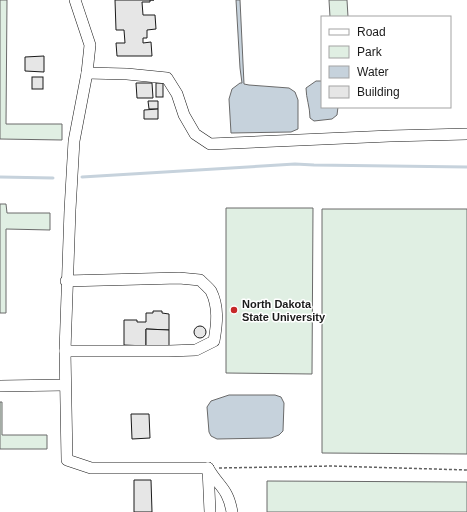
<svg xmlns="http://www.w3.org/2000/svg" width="467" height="512" font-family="Helvetica,sans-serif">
	<rect width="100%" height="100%" fill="#fff"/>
	<g fill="#e0efe3" stroke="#6a6a6a">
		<path d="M0,0H7L6,124H62V140L0,139Z"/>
		<path d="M329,0H347L348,17H330Z"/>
		<path d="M0,204H6L7,213H50V230L6,229V313H0Z"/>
		<path d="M226,208H313L312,374L226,373Z"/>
		<path d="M322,209H467V454L322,453Z"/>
		<path d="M0,402H2V435H47V449H0Z"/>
		<path d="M267,481L467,482V512H267Z"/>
	</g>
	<g fill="#c6d2dc" stroke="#6a6a6a">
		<path d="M236,0H240L244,84L249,85L289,88L295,92L298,100V129L291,132L231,133L229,99L232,89L240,83H242L240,68Z"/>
		<path d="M316,81H322V107H338L337,115L332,119L314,121L310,118C310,107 306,98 306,88Z"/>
		<path d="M229,395H275L281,397L284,403L283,431L279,435L271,438L217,439L211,436L209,432L207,407L211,401Z"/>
	</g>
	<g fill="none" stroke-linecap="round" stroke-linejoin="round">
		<g stroke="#c6d2dc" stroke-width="3">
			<path d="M0,177L53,178"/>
			<path d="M82,177L295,164L314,165L467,167"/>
		</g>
	</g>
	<g fill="#e6e6e6" stroke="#1a1a1a">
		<path d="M115,0H154H150V2H142L143,15H155L156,29L147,30V38H143V43L151,42L152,56H117L116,43H125L124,30H116Z"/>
		<path d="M44,56V72L25,71V57Z"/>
		<rect x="32" y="77" width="11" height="12"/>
		<path d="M136,83H152L153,98H137Z"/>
		<rect x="156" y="83" width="7" height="14"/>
		<path d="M148,101H158V109H149Z"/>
		<path d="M158,109V119H144V110Z"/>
		<path d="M153,311H162V313L169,314V330L146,329V346L124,345V320H137V322H146V313H153Z"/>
		<circle cx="200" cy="332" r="6"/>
		<path d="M146,329L169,330V354L146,353Z"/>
		<path d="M131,414H149L150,438L132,439Z"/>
		<path d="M134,480H151L152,512H134Z"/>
	</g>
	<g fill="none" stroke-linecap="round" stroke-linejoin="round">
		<g stroke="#1a1a1a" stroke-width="12">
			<g id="minor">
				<path d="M75,0L90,45L87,73L74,141L70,210L65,351L67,460L91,468H208"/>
				<path d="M87,73L127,74L167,78L177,94L184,115L195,134L210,144L390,136L467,134"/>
				<path d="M65,351H169L196,350L214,341C217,324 219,307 211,291C208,287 203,283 200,280L179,278L66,281"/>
				<path d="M0,386L65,385"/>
				<path d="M208,468C219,487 228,488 232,512"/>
				<path d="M208,468L210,512"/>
			</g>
		</g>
		<path stroke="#5f5f5f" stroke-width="1.5" stroke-dasharray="3 2" stroke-linecap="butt" d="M219,468L332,466L467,470"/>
		<use href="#minor" stroke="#fff" stroke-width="11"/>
	</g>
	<circle fill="#c62828" stroke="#fff" stroke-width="1.5" cx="234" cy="310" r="4"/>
	<g text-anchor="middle" stroke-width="3" stroke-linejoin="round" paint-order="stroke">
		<g font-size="11" font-weight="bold" fill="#1a1a1a" stroke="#fff" text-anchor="start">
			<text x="242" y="308">North Dakota<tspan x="242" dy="13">State University</tspan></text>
		</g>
	</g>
	<rect x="321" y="16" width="130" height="92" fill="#ffffff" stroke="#a3a3a3"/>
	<rect x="329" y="29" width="20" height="6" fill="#ffffff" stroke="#a3a3a3"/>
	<text x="357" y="36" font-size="12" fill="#1a1a1a">Road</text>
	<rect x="329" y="46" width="20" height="12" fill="#e0efe3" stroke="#a3a3a3"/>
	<text x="357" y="56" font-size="12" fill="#1a1a1a">Park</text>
	<rect x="329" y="66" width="20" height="12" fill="#c6d2dc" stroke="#a3a3a3"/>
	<text x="357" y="76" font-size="12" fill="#1a1a1a">Water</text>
	<rect x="329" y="86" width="20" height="12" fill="#e6e6e6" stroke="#a3a3a3"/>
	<text x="357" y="96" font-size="12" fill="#1a1a1a">Building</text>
</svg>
